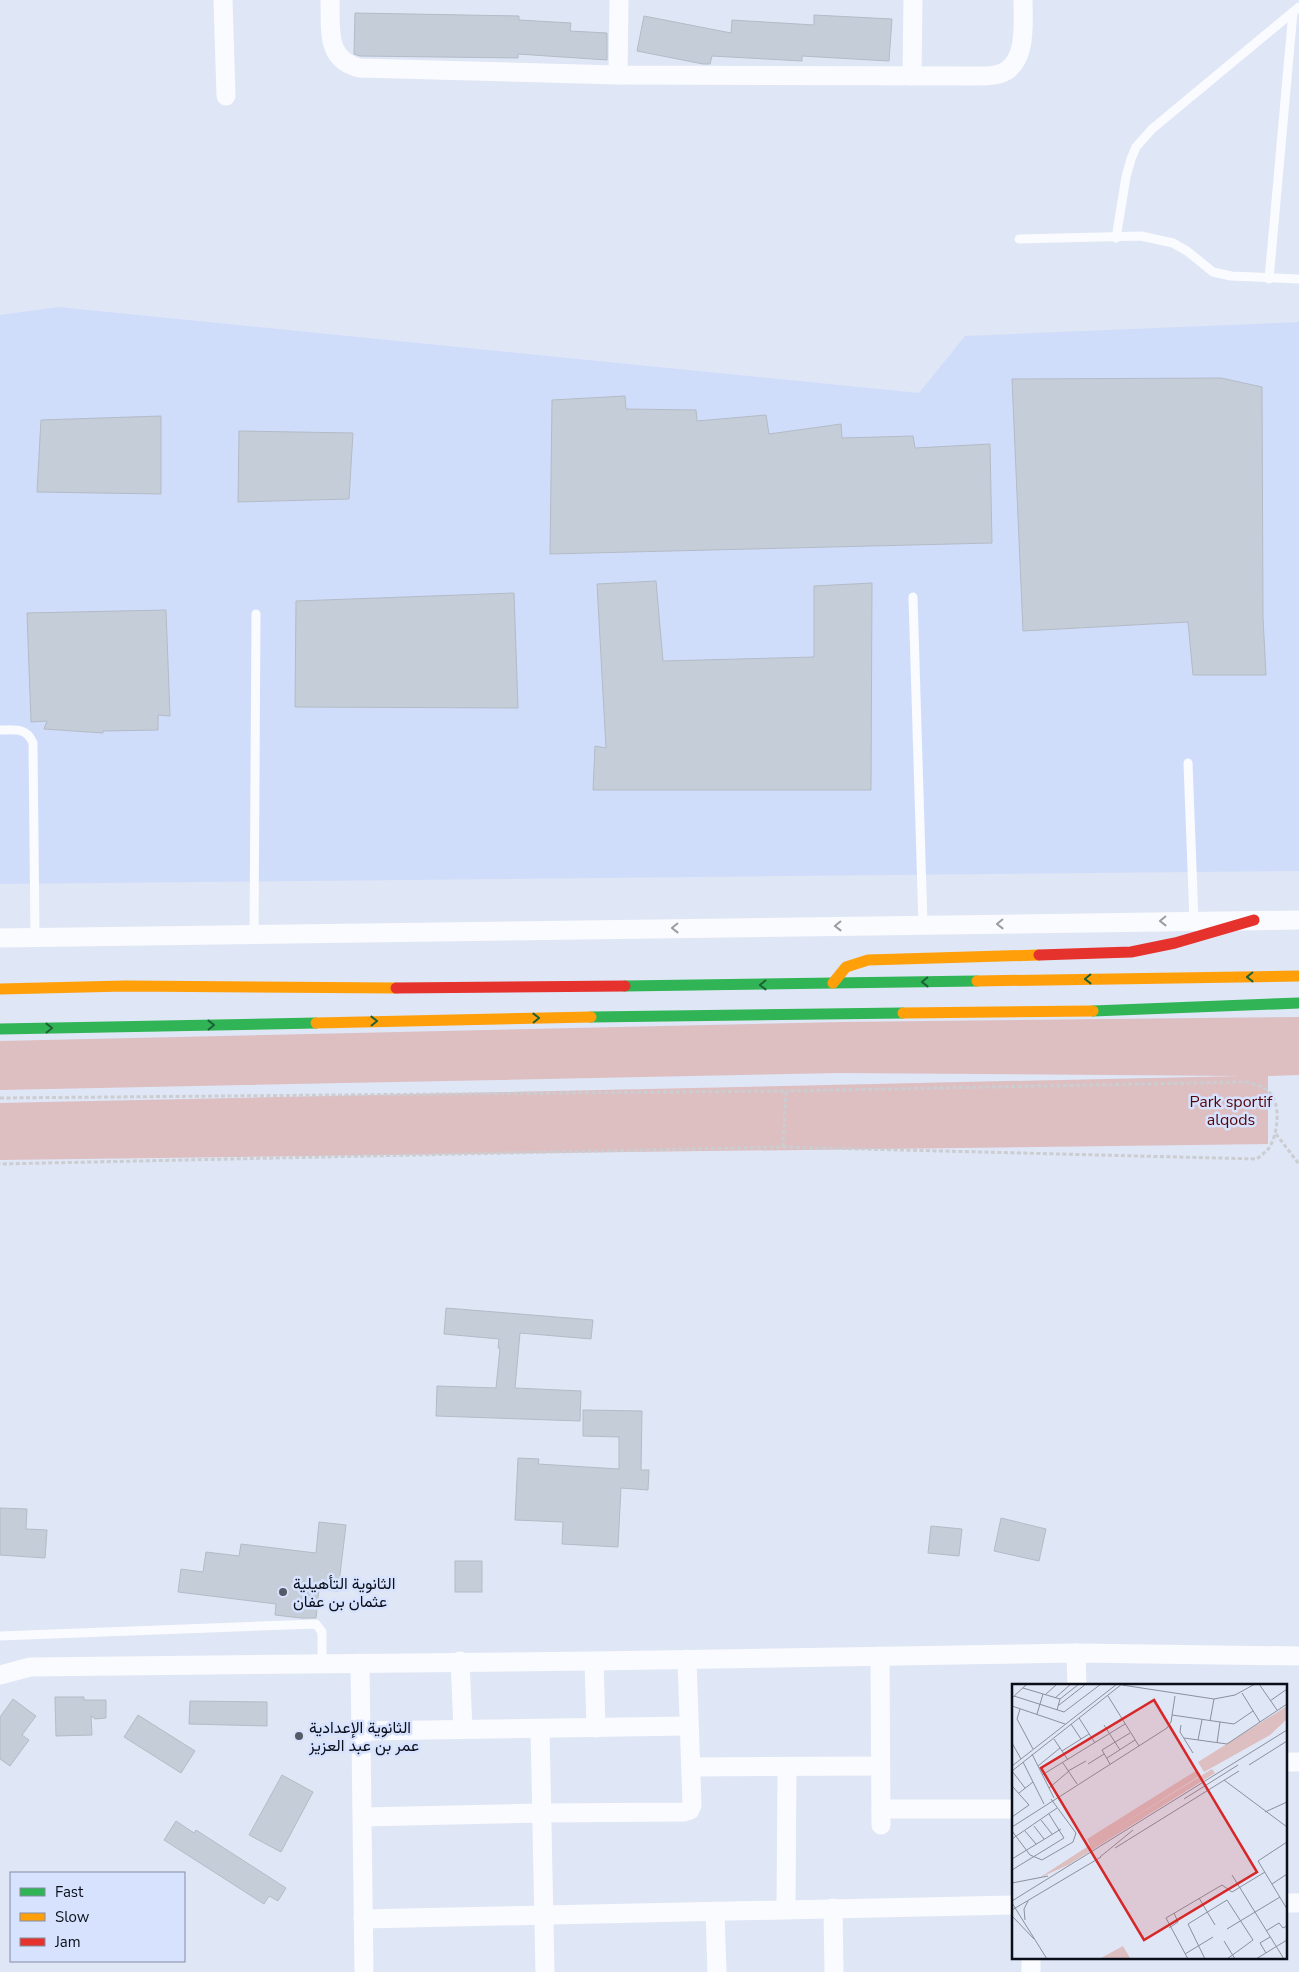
<svg xmlns="http://www.w3.org/2000/svg" width="1299" height="1972" font-family="'Nunito Sans',Vazirmatn,sans-serif">
	<rect width="100%" height="100%" fill="#dfe6f5"/>
	<path fill="#d0ddfa" d="M58,307L919,393L965,336L1299,322V871L0,884V315Z"/>
	<path fill="#ddbec1" d="M1299,1017V1075L1268,1076V1144L0,1160V1103L1242,1076L839,1073L0,1090V1041L842,1022Z"/>
	<g fill="#c4cdd8" stroke="#b3bbc7">
		<path d="M355,13L519,16V20L571,23L570,31L607,33V60L518,54V58L360,56L354,54Z"/>
		<path d="M814,15L892,19L889,61L802,56V61L712,56L710,64H703L637,51L644,16L731,33L732,20L814,25Z"/>
		<path d="M1221,378L1262,387L1263,618L1266,675H1193L1188,622L1023,631L1012,379Z"/>
		<path d="M625,396L626,409L696,410L697,421L766,415L769,434L841,424L842,438L913,436L915,448L990,444L992,543L550,554L552,400Z"/>
		<path d="M161,416V494L37,492L41,420Z"/>
		<path d="M239,431L353,433L349,499L238,502Z"/>
		<path d="M656,581L663,661L814,657V586L872,583L871,790H593L595,746L606,748L597,584Z"/>
		<path d="M514,593L518,708L295,707L296,601Z"/>
		<path d="M166,610L170,716L158,715V730L103,731V733L44,729L47,721L31,722L27,613Z"/>
		<path d="M446,1308L593,1320L591,1339L520,1333L515,1388L581,1391L580,1421L436,1416L437,1386L496,1388L500,1348H498L499,1339L444,1334Z"/>
		<path d="M583,1410L642,1411L641,1470H649L648,1490L621,1488L618,1547L562,1544L563,1522L515,1520L518,1458L539,1459L538,1464L619,1469V1437L583,1436Z"/>
		<path d="M0,1508L27,1509L26,1529L47,1530L45,1558L0,1555Z"/>
		<path d="M1001,1518L1046,1529L1039,1561L994,1551Z"/>
		<path d="M319,1522L346,1525L338,1591L319,1589L316,1618H301L275,1615L276,1604L178,1592L181,1569L203,1572L206,1552L239,1556L241,1544L316,1553Z"/>
		<path d="M931,1526L962,1529L959,1556L928,1553Z"/>
		<rect x="455" y="1561" width="27" height="31"/>
		<path d="M55,1697H84V1700H106V1718L95,1719L91,1716L92,1735L56,1736Z"/>
		<path d="M13,1699L36,1716L22,1735L29,1740L10,1766L0,1759V1717Z"/>
		<path d="M190,1701L267,1702V1726L189,1724Z"/>
		<path d="M138,1715L195,1751L181,1773L124,1737Z"/>
		<path d="M282,1775L313,1792L281,1852L249,1835Z"/>
		<path d="M176,1821L194,1833L196,1830L286,1888L278,1901L269,1896L264,1904L164,1840Z"/>
	</g>
	<g fill="none" stroke-linecap="round" stroke-linejoin="round">
		<g stroke="#cbcdd1" stroke-width="3" stroke-dasharray="4 2.5" stroke-linecap="butt">
			<path d="M0,1098L786,1091L783,1147L0,1164"/>
			<path d="M1276,1134L1299,1164"/>
			<path d="M783,1147L1257,1159C1261,1155 1266,1152 1269,1148C1278,1134 1282,1103 1268,1091C1262,1086 1254,1084 1246,1082L786,1091"/>
		</g>
		<g stroke="#fafbfe" stroke-width="9">
			<path d="M1116,238L1126,177L1131,159L1136,147L1152,129L1299,7"/>
			<path d="M1019,239L1141,236L1173,243L1187,251L1213,272L1231,276L1299,279"/>
			<path d="M1269,279L1293,12"/>
			<path d="M913,597L923,925"/>
			<path d="M0,730C14,730 27,727 33,743L35,938"/>
			<path d="M1188,763L1194,921"/>
			<path d="M254,936L256,614"/>
			<path d="M0,1636L316,1624L322,1632V1663"/>
		</g>
		<g stroke="#fafbfe" stroke-width="19">
			<path d="M223,0L226,96"/>
			<path d="M330,0C331,29 325,60 360,68L618,75L979,76C985,76 993,76 999,74C1028,65 1023,23 1023,0"/>
			<path d="M618,75L619,0"/>
			<path d="M912,76L913,0"/>
			<path d="M0,938L1299,920"/>
			<path d="M1076,1653L1077,1686"/>
			<path d="M880,1656L881,1825"/>
			<path d="M460,1661L463,1729"/>
			<path d="M594,1661L596,1728"/>
			<path d="M360,1663L364,1972"/>
			<path d="M0,1675L30,1667L594,1661L1076,1653L1299,1656"/>
			<path d="M540,1729L545,1972"/>
			<path d="M361,1731L689,1726"/>
			<path d="M1285,1762H1299"/>
			<path d="M691,1767L880,1766"/>
			<path d="M881,1809H1013"/>
			<path d="M363,1817L542,1813L684,1812L690,1810L692,1805L687,1659"/>
			<path d="M1285,1903H1299"/>
			<path d="M833,1908L834,1972"/>
			<path d="M786,1909L787,1767"/>
			<path d="M715,1911L717,1972"/>
			<path d="M363,1919L1013,1905"/>
			<path d="M1031,1958V1972"/>
		</g>
		<g stroke="#30b455" stroke-width="11">
			<path d="M625,986L977,981"/>
			<path d="M1093,1011L1299,1003"/>
			<path d="M591,1017L903,1013"/>
			<path d="M0,1029L316,1023"/>
		</g>
		<g stroke="#ff9f0a" stroke-width="11">
			<path d="M977,981L1299,976"/>
			<path d="M833,983L846,967L868,960L1039,955"/>
			<path d="M0,989L125,986L396,988"/>
			<path d="M903,1013L1093,1011"/>
			<path d="M316,1023L591,1017"/>
		</g>
		<g stroke="#e5322d" stroke-width="11">
			<path d="M1039,955L1131,952L1175,943L1254,920"/>
			<path d="M396,988L625,986"/>
		</g>
	</g>
	<defs><path id="oneway-chevron" d="M-2-3.5L2.5 0L-2 3.5" fill="none" stroke-width="1.6" stroke-linecap="round" stroke-linejoin="round" transform="scale(1.25)"/></defs>
	<g stroke="#9a9ca2">
		<use href="#oneway-chevron" transform="translate(1163 921) rotate(179)"/>
		<use href="#oneway-chevron" transform="translate(1000 924) rotate(179)"/>
		<use href="#oneway-chevron" transform="translate(838 926) rotate(179)"/>
		<use href="#oneway-chevron" transform="translate(675 928) rotate(179)"/>
	</g>
	<g stroke="#1d6137">
		<use href="#oneway-chevron" transform="translate(1250 977) rotate(179)"/>
		<use href="#oneway-chevron" transform="translate(1088 979) rotate(179)"/>
		<use href="#oneway-chevron" transform="translate(925 982) rotate(179)"/>
		<use href="#oneway-chevron" transform="translate(763 985) rotate(179)"/>
		<use href="#oneway-chevron" transform="translate(536 1018) rotate(-1)"/>
		<use href="#oneway-chevron" transform="translate(374 1021) rotate(-1)"/>
		<use href="#oneway-chevron" transform="translate(211 1025) rotate(-1)"/>
		<use href="#oneway-chevron" transform="translate(49 1028) rotate(-1)"/>
	</g>
	<g fill="#555a66" stroke="#d6e2fe" stroke-width="2">
		<circle cx="283" cy="1592" r="5"/>
		<circle cx="299" cy="1736" r="5"/>
	</g>
	<g text-anchor="middle" stroke-width="5" stroke-linejoin="round" paint-order="stroke">
		<g font-size="16" fill="#560608" stroke="#d6e2fe">
			<text x="1231" y="1107">Park sportif<tspan x="1231" dy="18">alqods</tspan></text>
		</g>
		<g font-size="16" fill="#0a0e19" stroke="#d6e2fe" text-anchor="start">
			<text x="293" y="1589">الثانوية التأهيلية<tspan x="293" dy="18">عثمان بن عفان</tspan></text>
			<text x="309" y="1733">الثانوية الإعدادية<tspan x="309" dy="18">عمر بن عبد العزيز</tspan></text>
		</g>
	</g>
	<g transform="translate(1012 1684)">
		<rect width="275" height="275" fill="#dfe6f5"/>
		<path d="M275,22V35L258,51L192,88L186,78ZM200,85L203,89L56,181L27,194L78,161L75,155L185,86L189,91L100,147ZM111,262L118,274H89Z" fill="#ddbec1"/>
		<path fill="none" stroke="#8a909d" stroke-width="1" d="M247,0L265,26M110,1L202,15L223,11L243,0M11,4L48,15M230,9L248,38M33,11L45,0M2,12L52,28L89,0M96,12L127,62M0,14L15,0M43,14L59,0M258,17L275,5M47,21L74,0M0,22L53,40M8,25L5,35L21,65M45,26L48,15L67,0M25,30L31,10M160,31L222,40L241,27M67,34L83,59M198,37L202,15M59,40L69,55M92,41L108,66M169,41L168,48L181,69M172,54L215,60L275,20M42,55L56,76M186,56L190,36M0,59L9,75M205,59L208,38M50,67L77,50M20,70L42,114M95,74L123,56M11,78L32,120M51,79L65,100M76,80L92,70M98,80L90,66L118,49M237,81L275,57M0,82L105,0M26,82L48,64M56,87L74,77M30,91L113,40M212,96L275,143M13,104L0,87L110,0M37,104L57,87M7,109L21,98M172,115L226,81M253,128L275,118M0,133L17,121L1,103M29,136L40,150M22,142L32,155M0,143L155,44L159,38L163,12M0,147L18,171L30,176L61,158L64,149L39,115M13,147L24,160M0,155L45,124M275,158L246,177L275,225M103,164L227,87M88,173L121,146M0,175L49,145M0,186L52,154L37,130M220,191L272,275M0,199L36,192M260,200L275,190M187,214L203,241M0,217L275,46M0,219L35,275M0,226L89,173M0,232L22,255M13,236L12,225L16,217M157,244L166,238L162,229M215,245L268,213M254,247L267,239L271,244L275,242M212,257L223,275M254,269L248,259L258,253M173,270L201,253M176,275L154,234L210,201L220,208L253,188M193,275L176,240L215,216L241,256L215,275M244,275L275,256"/>
		<path fill="#d62828" fill-opacity="0.15" stroke="#d62828" stroke-width="2.5" d="M142,16L245,188L132,256L29,84Z"/>
		<rect width="275" height="275" fill="none" stroke="#0a0e19" stroke-width="2.5"/>
	</g>
	<rect x="10" y="1872" width="175" height="90" fill="#d6e2fe" stroke="#848da2"/>
	<rect x="20" y="1888" width="25" height="8" fill="#30b455" stroke="#848da2"/>
	<text x="55" y="1897" font-size="15" fill="#0a0e19">Fast</text>
	<rect x="20" y="1913" width="25" height="8" fill="#ff9f0a" stroke="#848da2"/>
	<text x="55" y="1922" font-size="15" fill="#0a0e19">Slow</text>
	<rect x="20" y="1938" width="25" height="8" fill="#e5322d" stroke="#848da2"/>
	<text x="55" y="1947" font-size="15" fill="#0a0e19">Jam</text>
</svg>
